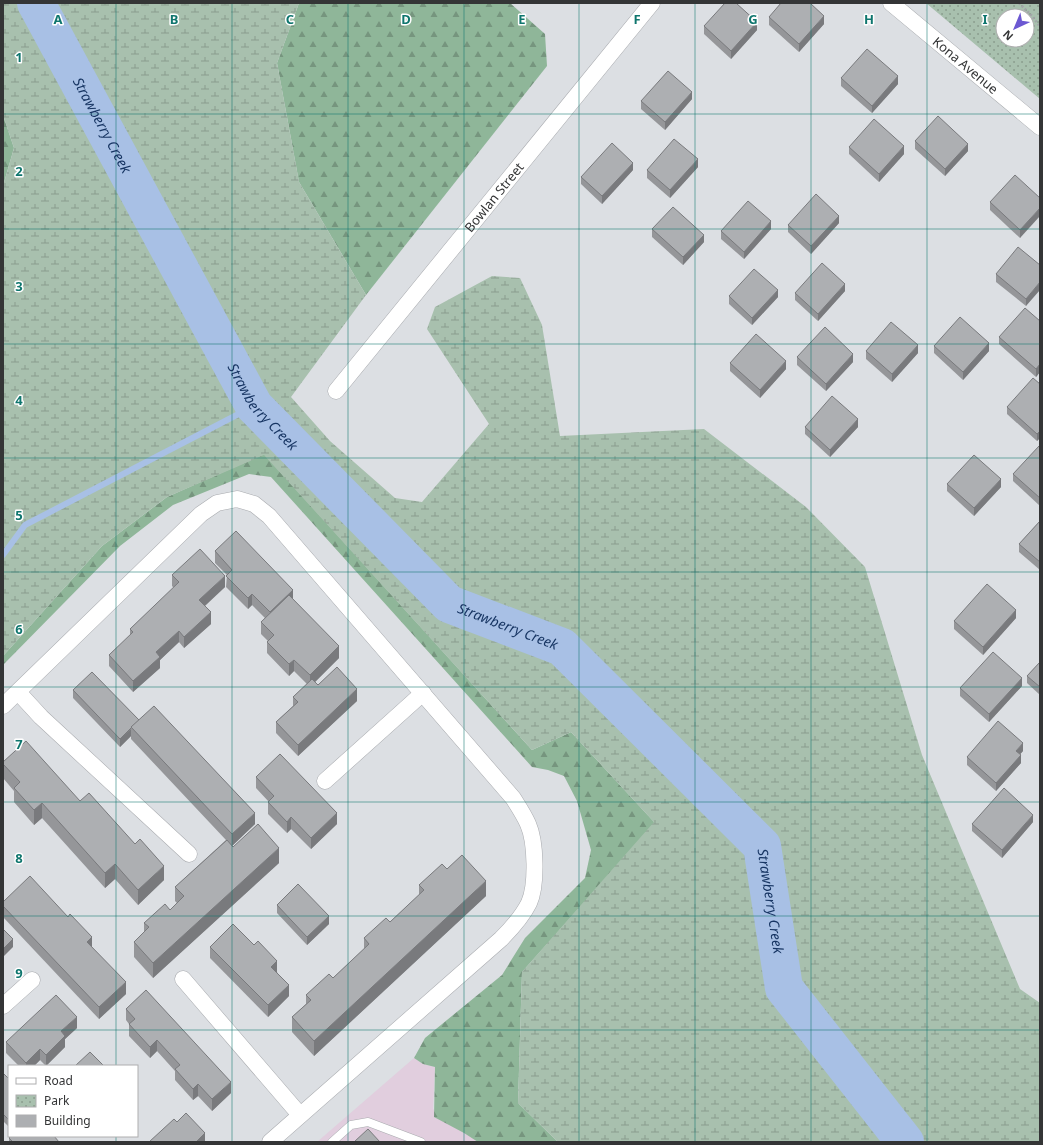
<svg xmlns="http://www.w3.org/2000/svg" width="1043" height="1145" font-family="'Noto Sans',sans-serif">
	<defs>
		<pattern id="forest-firs" width="22" height="20" patternUnits="userSpaceOnUse"><rect width="22" height="20" fill="#8fb699"/><path d="M5 1l3.5 6h-7zM16 11l3.5 6h-7z" fill="#76957e"/></pattern>
		<pattern id="wetland-marsh" width="20" height="14" patternUnits="userSpaceOnUse"><rect width="20" height="14" fill="#a8c0ae"/><path d="M1 5h8M5 5V1M11 12h8M15 12V8" fill="none" stroke="#8a9d8e"/></pattern>
		<pattern id="park-dots" width="8" height="8" patternUnits="userSpaceOnUse"><rect width="8" height="8" fill="#a8c0ae"/><path d="M2 2h.1M6 6h.1" fill="none" stroke="#8a9d8e" stroke-width="1.8" stroke-linecap="round"/></pattern>
	</defs>
	<rect width="100%" height="100%" fill="#dcdfe3"/>
	<path fill="#e1cede" d="M414,1058L423,1064L435,1067L433,1109L478,1142H317Z"/>
	<g fill="url(#forest-firs)">
		<path d="M299,3H510L545,34L547,66L366,295L299,182L277,63Z"/>
		<path d="M3,115L14,148L3,186Z"/>
		<path d="M264,454L532,750L571,732L655,823L522,972L518,1103L558,1142H478L464,1133L434,1117L435,1067L423,1064L414,1058L425,1038L502,975L525,938L585,878L591,850L577,801L564,776L548,770L532,767L271,477L249,474L173,505L120,546L3,665V656L102,546L167,497Z"/>
	</g>
	<path fill="url(#wetland-marsh)" d="M3,3H299L277,63L299,182L366,295L291,397L330,441L395,498L422,502L489,424L427,329L435,307L492,276L520,278L542,325L560,436L704,429L806,507L865,567L922,755L1020,989L1040,1003V1142H558L518,1103L522,972L654,822L571,732L532,750L264,455L167,497L102,546L3,656V186L14,148L3,115Z"/>
	<path fill="url(#park-dots)" fill-rule="evenodd" d="M926,3H1040V99ZM1003,16H1027V40H1003Z"/>
	<g fill="none" stroke-linecap="round" stroke-linejoin="round">
		<path stroke="#a8c0e5" stroke-width="6" d="M3,555L25,525L254,406"/>
		<path stroke="#a8c0e5" stroke-width="38" id="s1" d="M36,3L254,406L449,604L562,647L762,846L784,988L905,1142"/>
		<g stroke="#a9abaf" stroke-width="9">
			<path id="service" d="M332,1142L351,1125L368,1122L421,1142"/>
		</g>
		<g stroke="#a9abaf" stroke-width="17">
			<g id="minor">
				<path id="s2" d="M891,3L1040,127"/>
				<path id="s3" d="M336,391L652,3"/>
				<path d="M18,692L41,717L189,854"/>
				<path d="M3,706L201,514L217,503L237,499L254,504L269,516L513,798C518,806 524,815 528,824C536,842 537,885 529,903C522,917 512,928 501,939L270,1142"/>
				<path d="M325,781L423,693"/>
				<path d="M183,979L300,1115"/>
				<path d="M3,1006L32,980"/>
			</g>
		</g>
		<path stroke="#a2a5a8" stroke-width="2.5" stroke-dasharray="2 2" stroke-linecap="butt" d="M1019,3L1033,17L1040,27"/>
		<use href="#service" stroke="#fff" stroke-width="8"/>
		<use href="#minor" stroke="#fff" stroke-width="16"/>
	</g>
	<g fill="#959699">
		<path d="M769,17L824,24L799,52L769,25Z"/>
		<path d="M704,26L757,30L731,59L704,34Z"/>
		<path d="M841,78L898,84L872,113L841,86Z"/>
		<path d="M692,99L665,130L641,109V101Z"/>
		<path d="M915,141L968,151L945,176L915,149Z"/>
		<path d="M849,147L904,154L879,182L849,154Z"/>
		<path d="M698,167L670,198L647,178V170Z"/>
		<path d="M633,170L602,204L581,184V177Z"/>
		<path d="M1040,198L1020,238L990,210V202Z"/>
		<path d="M839,223L811,254L788,232V225Z"/>
		<path d="M652,229L704,242L683,265L652,237Z"/>
		<path d="M771,229L744,259L721,239V231Z"/>
		<path d="M1040,265L1026,306L996,282V274Z"/>
		<path d="M845,291L818,321L795,300V293Z"/>
		<path d="M729,296L778,297L752,325L729,304Z"/>
		<path d="M1040,321V372L1036,377L999,344V337Z"/>
		<path d="M934,346L989,351L963,380L934,353Z"/>
		<path d="M866,351L918,353L892,382L866,359Z"/>
		<path d="M797,357L853,362L826,391L797,365Z"/>
		<path d="M730,363L786,369L760,398L730,371Z"/>
		<path d="M1040,384V438L1037,441L1007,414V407Z"/>
		<path d="M805,427H858L830,457L805,434Z"/>
		<path d="M1040,447V506L1013,481V474Z"/>
		<path d="M947,484L1001,487L974,516L947,491Z"/>
		<path d="M1040,521V570L1019,552V544Z"/>
		<path d="M215,551L293,599L339,658L315,682L318,685L357,701L298,756L276,733V722L293,706V697L307,684L294,671L289,676L267,653V642L268,641L261,634V622L265,618L252,605L248,609L226,587L227,575L215,563Z"/>
		<path d="M172,575L225,587L205,606L211,624L184,648L179,642L160,660V668L133,692L109,666V655L130,636V629L174,588L172,586Z"/>
		<path d="M1016,618L983,655L954,629V621Z"/>
		<path d="M1040,662V695L1027,683V676Z"/>
		<path d="M1022,686L989,722L960,696V688Z"/>
		<path d="M73,690L139,720L255,824L232,846L233,847L279,863L153,978L134,957V942L144,932V923L170,910L177,903L175,901V887L226,840L131,739V736L120,747L73,698Z"/>
		<path d="M1023,751L1020,754L1021,763L996,791L967,765V757Z"/>
		<path d="M3,762L80,801L164,880L138,905L115,879L105,888L42,818L34,825L14,802V791L3,778Z"/>
		<path d="M256,777L337,824L311,849L291,829L287,833L268,814V802H269L256,788Z"/>
		<path d="M1033,822L1002,858L972,831V824Z"/>
		<path d="M447,869L486,896L314,1056L292,1032V1017L306,1004V995L333,978L364,949V938L390,922L419,895V885Z"/>
		<path d="M3,902L68,917L92,947L126,994L99,1019L3,917Z"/>
		<path d="M277,905L329,924L307,945L277,913Z"/>
		<path d="M210,947L277,972L289,996L268,1017L210,958Z"/>
		<path d="M126,1009L231,1093L212,1111L198,1096L193,1100L175,1080V1071L157,1051L150,1058L129,1036V1024L126,1020Z"/>
		<path d="M77,1028L65,1039V1047L46,1066L40,1060L34,1066H19L6,1053V1042Z"/>
		<path d="M3,1073L9,1079V1127L3,1121Z"/>
		<path d="M9,1138L59,1142H9Z"/>
	</g>
	<g fill="#797a7d">
		<path d="M824,16V24L799,52V44Z"/>
		<path d="M757,22V30L731,59V51Z"/>
		<path d="M898,76V84L872,113V106Z"/>
		<path d="M692,92V99L665,130V122Z"/>
		<path d="M968,144V151L945,176V169Z"/>
		<path d="M904,146V154L879,182V174Z"/>
		<path d="M698,159V167L670,198V190Z"/>
		<path d="M633,163V170L602,204V196Z"/>
		<path d="M1040,208V216L1020,238V230Z"/>
		<path d="M839,216V223L811,254V246Z"/>
		<path d="M771,221V229L744,259V252Z"/>
		<path d="M704,235V242L683,265V257Z"/>
		<path d="M1040,282V290L1026,306V299Z"/>
		<path d="M845,284V291L818,321V314Z"/>
		<path d="M778,290V297L752,325V318Z"/>
		<path d="M989,343V351L963,380V372Z"/>
		<path d="M918,345V353L892,382V374Z"/>
		<path d="M853,354V362L826,391V384Z"/>
		<path d="M786,361V369L760,398V390Z"/>
		<path d="M1040,364V372L1036,377V369Z"/>
		<path d="M858,419V427L830,457V450Z"/>
		<path d="M1040,431V438L1037,441V434Z"/>
		<path d="M1001,479V487L974,516V508Z"/>
		<path d="M225,576V587L199,611V600Z"/>
		<path d="M293,590V601L270,623V612Z"/>
		<path d="M252,594V605L248,609V598Z"/>
		<path d="M1016,610V618L983,655V647Z"/>
		<path d="M211,612V624L184,648V637Z"/>
		<path d="M179,631V642L160,660V668L133,692V681L156,652Z"/>
		<path d="M339,646V658L310,687V675Z"/>
		<path d="M294,660V671L289,676V664Z"/>
		<path d="M1022,678V686L989,722V714Z"/>
		<path d="M357,689V701L298,756V745Z"/>
		<path d="M131,729V736L120,747V739Z"/>
		<path d="M1023,743V751L1016,759V751Z"/>
		<path d="M1021,755V763L996,791V783Z"/>
		<path d="M42,803V818L34,825V810Z"/>
		<path d="M255,813V824L232,846V834Z"/>
		<path d="M337,813V824L311,849V838Z"/>
		<path d="M1033,815V822L1002,858V850Z"/>
		<path d="M291,817V829L287,833V822Z"/>
		<path d="M279,848V863L153,978V963Z"/>
		<path d="M115,864V879L105,888V873Z"/>
		<path d="M164,866V880L138,905V890Z"/>
		<path d="M486,881V896L314,1056V1041Z"/>
		<path d="M329,916V924L307,945V937Z"/>
		<path d="M92,937V948L87,942Z"/>
		<path d="M13,939V947L3,957V949Z"/>
		<path d="M277,961V972L271,978V967Z"/>
		<path d="M126,982V994L99,1019V1007Z"/>
		<path d="M289,985V996L268,1017V1005Z"/>
		<path d="M77,1017V1028L65,1039V1047L46,1066V1055L61,1031Z"/>
		<path d="M157,1040V1051L150,1058V1047Z"/>
		<path d="M40,1049V1060L34,1066H26V1063Z"/>
		<path d="M231,1082V1093L212,1111V1099Z"/>
		<path d="M198,1084V1096L193,1100V1089Z"/>
		<path d="M205,1133V1142H196Z"/>
	</g>
	<g fill="#adafb2" stroke="#797a7d">
		<path d="M725,3H736L757,22L731,51L704,26Z"/>
		<path d="M781,3H810L824,16L799,44L769,17Z"/>
		<path d="M867,49L898,76L872,106L841,78Z"/>
		<path d="M668,71L692,92L665,122L641,101Z"/>
		<path d="M938,116L968,144L945,169L915,141Z"/>
		<path d="M874,119L904,146L879,174L849,147Z"/>
		<path d="M674,139L698,159L670,190L647,170Z"/>
		<path d="M612,143L633,163L602,196L581,177Z"/>
		<path d="M1015,175L1040,198V208L1020,230L990,202Z"/>
		<path d="M816,194L839,216L811,246L788,225Z"/>
		<path d="M748,201L771,221L744,252L721,231Z"/>
		<path d="M673,207L704,235L683,257L652,229Z"/>
		<path d="M1018,247L1040,265V282L1026,299L996,274Z"/>
		<path d="M822,263L845,284L818,314L795,293Z"/>
		<path d="M754,269L778,290L752,318L729,296Z"/>
		<path d="M1025,308L1040,321V364L1036,369L999,337Z"/>
		<path d="M960,317L989,343L963,372L934,346Z"/>
		<path d="M891,322L918,345L892,374L866,351Z"/>
		<path d="M825,327L853,354L826,384L797,357Z"/>
		<path d="M756,334L786,361L760,390L730,363Z"/>
		<path d="M1033,378L1040,384V431L1037,434L1007,407Z"/>
		<path d="M832,396L858,419L830,450L805,427Z"/>
		<path d="M1039,446L1040,447V498L1013,474Z"/>
		<path d="M974,455L1001,479L974,508L947,484Z"/>
		<path d="M1040,521V562L1019,544Z"/>
		<path d="M236,531L293,590L270,612L252,594L248,598L226,576L232,570L215,551Z"/>
		<path d="M200,549L225,576L199,600L211,612L184,637L179,631L156,652L160,657L133,681L109,655L133,632L130,629L179,582L172,575Z"/>
		<path d="M987,584L1016,610L983,647L954,621Z"/>
		<path d="M289,595L339,646L310,675L294,660L289,664L267,642L274,635L261,622Z"/>
		<path d="M993,652L1022,678L989,714L960,688Z"/>
		<path d="M1040,662V687L1027,676Z"/>
		<path d="M337,667L357,689L298,745L276,722L298,702L293,697L312,679L318,685Z"/>
		<path d="M92,672L139,720L120,739L73,690Z"/>
		<path d="M154,706L255,813L232,834L131,727Z"/>
		<path d="M998,721L1023,743L1016,751L1021,755L996,783L967,757Z"/>
		<path d="M26,741L80,801L89,793L135,844L140,839L164,866L138,890L115,864L105,873L42,803L34,810L14,788L20,782L3,764V762Z"/>
		<path d="M280,754L337,813L311,838L291,817L287,822L268,802L274,796L256,777Z"/>
		<path d="M1004,788L1033,815L1002,850L972,824Z"/>
		<path d="M258,824L279,848L153,963L134,942L149,927L144,923L165,904L170,910L184,896L175,887L227,840L233,847Z"/>
		<path d="M462,855L486,881L314,1041L292,1017L311,1000L306,995L329,974L333,978L369,944L364,938L386,918L390,922L424,890L419,885L442,864L447,869Z"/>
		<path d="M30,876L68,917L70,914L92,937L87,942L126,982L99,1007L3,906V902Z"/>
		<path d="M298,884L329,916L307,937L277,905Z"/>
		<path d="M233,924L254,945L258,941L277,961L271,967L289,985L268,1005L210,947Z"/>
		<path d="M3,929L13,939L3,949Z"/>
		<path d="M146,990L231,1082L212,1099L198,1084L193,1089L175,1069L180,1065L157,1040L150,1047L129,1024L135,1019L126,1009Z"/>
		<path d="M56,995L77,1017L61,1031L65,1036L46,1055L40,1049L26,1063L6,1042Z"/>
		<path d="M90,1052L104,1066H75Z"/>
		<path d="M3,1073L9,1079V1120L3,1114Z"/>
		<path d="M186,1113L205,1133L196,1142H149L174,1119L177,1122Z"/>
		<path d="M368,1129L380,1142H354Z"/>
		<path d="M11,1136H54L59,1142H13L9,1138Z"/>
	</g>
	<path fill="none" stroke="#0f766e" stroke-width="1" stroke-opacity="0.55" d="M116,3V1066M232,3V1142M348,3V1142M464,3V1142M579,3V1142M695,3V1142M811,3V1142M927,3V1142M3,114H1040M3,229H1040M3,344H1040M3,458H1040M3,572H1040M3,687H1040M3,802H1040M3,916H1040M3,1030H1040M116,1136V1142"/>
	<g text-anchor="middle" stroke-width="3" stroke-linejoin="round" paint-order="stroke">
		<g font-size="13" fill="#343536" stroke="#fff">
			<text dy="5" stroke="none"><textPath href="#s2" startOffset="97">Kona Avenue</textPath></text>
			<text dy="5" stroke="none"><textPath href="#s3" startOffset="250">Bowlan Street</textPath></text>
		</g>
		<g font-size="14" font-style="italic" fill="#173563" stroke="#fff">
			<text dy="5" stroke="none"><textPath href="#s1" startOffset="139">Strawberry Creek</textPath></text>
			<text dy="5" stroke="none"><textPath href="#s1" startOffset="464">Strawberry Creek</textPath></text>
			<text dy="5" stroke="none"><textPath href="#s1" startOffset="799">Strawberry Creek</textPath></text>
			<text dy="5" stroke="none"><textPath href="#s1" startOffset="1195">Strawberry Creek</textPath></text>
		</g>
	</g>
	<g font-size="13" text-anchor="middle" font-weight="bold" fill="#0f766e" stroke="#fff" stroke-width="3" stroke-linejoin="round" paint-order="stroke">
		<text x="58" y="24">A</text>
		<text x="174" y="24">B</text>
		<text x="290" y="24">C</text>
		<text x="406" y="24">D</text>
		<text x="522" y="24">E</text>
		<text x="637" y="24">F</text>
		<text x="753" y="24">G</text>
		<text x="869" y="24">H</text>
		<text x="985" y="24">I</text>
		<text x="19" y="62">1</text>
		<text x="19" y="176">2</text>
		<text x="19" y="291">3</text>
		<text x="19" y="405">4</text>
		<text x="19" y="520">5</text>
		<text x="19" y="634">6</text>
		<text x="19" y="749">7</text>
		<text x="19" y="863">8</text>
		<text x="19" y="978">9</text>
	</g>
	<rect width="1043" height="1145" fill="none" stroke="#343536" stroke-width="8"/>
	<rect x="8" y="1065" width="130" height="72" fill="#ffffff" stroke="#aeaeaf"/>
	<rect x="16" y="1078" width="20" height="6" fill="#ffffff" stroke="#aeaeaf"/>
	<text x="44" y="1085" font-size="12" fill="#343536">Road</text>
	<rect x="16" y="1095" width="20" height="12" fill="url(#park-dots)" stroke="#aeaeaf"/>
	<text x="44" y="1105" font-size="12" fill="#343536">Park</text>
	<rect x="16" y="1115" width="20" height="12" fill="#adafb2" stroke="#aeaeaf"/>
	<text x="44" y="1125" font-size="12" fill="#343536">Building</text>
	<g transform="translate(1015 28) rotate(224)"><circle r="19" fill="#ffffff" stroke="#aeaeaf"/>
	<path d="M0-3L7 15L0 10L-7 15Z" fill="#6c58d2"/>
	<text y="-6" font-size="11" font-weight="bold" text-anchor="middle" fill="#343536">N</text>
	</g>
</svg>
